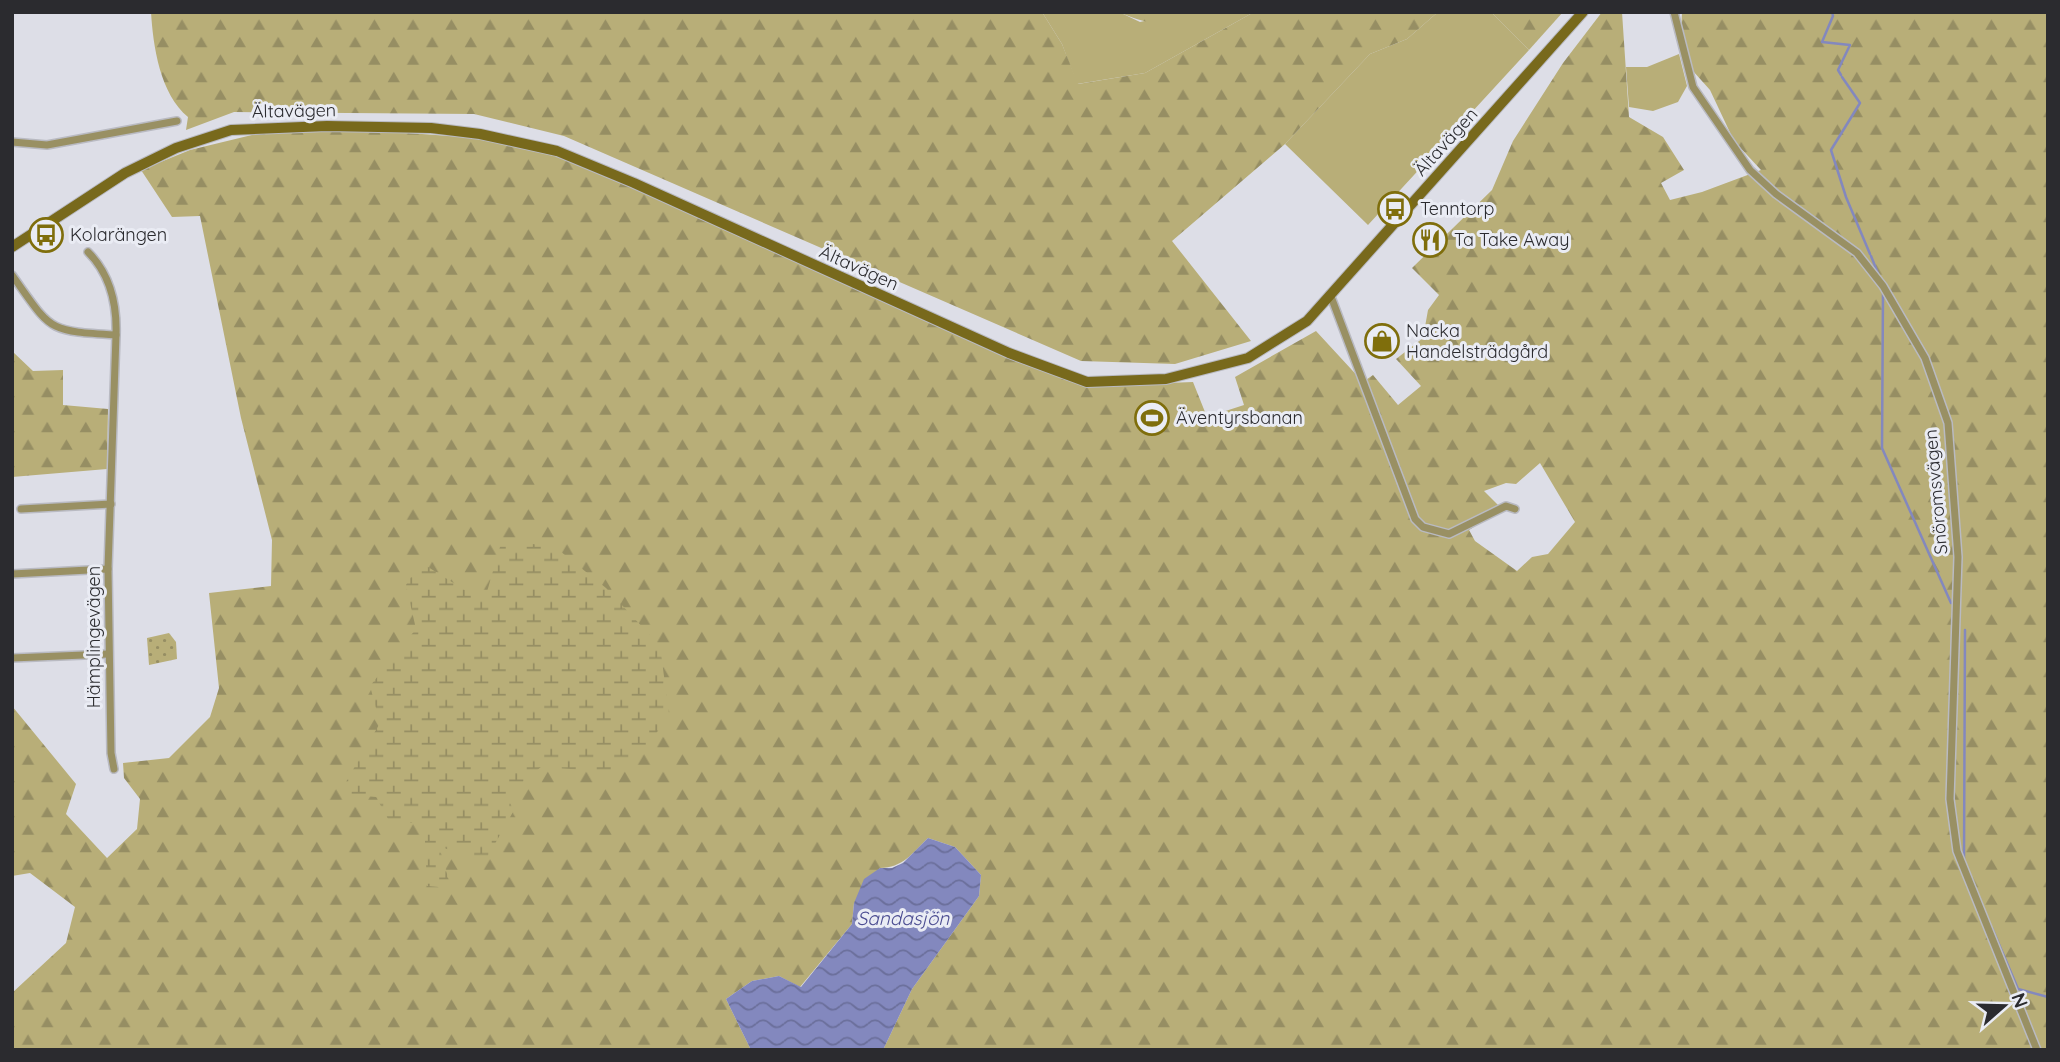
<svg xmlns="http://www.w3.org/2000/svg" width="2060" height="1062" font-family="Quicksand,sans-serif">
	<defs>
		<pattern id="forest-firs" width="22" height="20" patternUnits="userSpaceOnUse" patternTransform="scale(1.75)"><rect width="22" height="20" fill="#b8ae78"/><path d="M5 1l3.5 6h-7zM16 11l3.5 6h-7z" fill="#968e63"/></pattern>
		<pattern id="wetland-marsh" width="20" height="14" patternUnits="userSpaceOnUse" patternTransform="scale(1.75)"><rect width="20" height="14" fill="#b8ae78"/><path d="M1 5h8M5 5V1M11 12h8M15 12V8" fill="none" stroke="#968e63"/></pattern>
		<pattern id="park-dots" width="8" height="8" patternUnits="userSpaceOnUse" patternTransform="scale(1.75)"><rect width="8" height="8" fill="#b8ae78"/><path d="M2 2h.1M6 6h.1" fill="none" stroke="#968e63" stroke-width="1.8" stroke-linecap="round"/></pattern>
		<pattern id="water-waves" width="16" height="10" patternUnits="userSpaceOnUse" patternTransform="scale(1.75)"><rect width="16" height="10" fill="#8388be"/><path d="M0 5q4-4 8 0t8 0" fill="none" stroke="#6b6f9b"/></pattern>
	</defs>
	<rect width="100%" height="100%" fill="#dddee7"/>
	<g fill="#b8ae78">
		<path d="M1042,12H1119L1140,22L1184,12H1254L1145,73L1077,84L1062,44Z"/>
		<path d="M1438,12H1491L1529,50L1368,225L1285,144L1370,54L1407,39Z"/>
		<path d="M1679,54L1687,86L1678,102L1653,111L1629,107L1626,67H1647Z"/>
	</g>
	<g fill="url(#forest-firs)" fill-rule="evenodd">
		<path d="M151,12H1042L1062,44L1078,84L1145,73L1254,12H1438L1407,39L1370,54L1285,144L1172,241L1251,341L1175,364L1081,361L564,136L474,114L234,112L186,130L188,117C160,94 153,46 151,12Z"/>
		<path d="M1119,12H1184C1161,28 1143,23 1119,12Z"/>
		<path d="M1491,12H1563L1529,50Z"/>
		<path d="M1602,12H1622L1629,117L1663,137L1684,170L1661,183L1670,200L1702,192L1761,170L1734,141L1710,90L1693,71L1681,34L1682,12H2048V1050H883L912,989L979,896L981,875L955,847L928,838C913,853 902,868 880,868L854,903L852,924L800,987L779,976L752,981L726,999L751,1050H12V993L66,943L75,907L30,873L12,876V706L76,784L66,814L107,858L137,829L140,799L124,778L123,763L169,758L210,717L219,688L209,593L271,586L272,540L241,418L200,216L172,217L141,170L190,150L260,133L381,131L490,139L554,154L1088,386L1193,382L1207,417L1244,405L1235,377L1316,331L1363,382L1373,375L1398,405L1421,386L1396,359L1423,338L1428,310L1439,295L1412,268L1492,190L1513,141L1563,63ZM1540,463L1575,522L1548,554L1532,557L1517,571L1475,541L1469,530L1502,509L1484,491L1506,483L1516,484Z"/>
		<path d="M12,351L33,371L63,370V405L108,409L107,469L12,477Z"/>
	</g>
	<path fill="url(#wetland-marsh)" d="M502,540L555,547L606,588L660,646L669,714L640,758L612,772L541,767L508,794L513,812L484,863L439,846L451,888L427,886L424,819L393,828L376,797L339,794L380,723L370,686L416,629L406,585L420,562L484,602Z"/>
	<path fill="url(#park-dots)" d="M169,633L176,642L177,659L149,665L147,638Z"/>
	<path fill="url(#water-waves)" d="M928,838L955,847L981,875L979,896L912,989L883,1050H751L726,999L752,981L779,976L801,987L852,924L854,903L864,879L880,868H892L903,863Z"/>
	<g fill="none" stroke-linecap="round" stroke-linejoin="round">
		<g stroke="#8388be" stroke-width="2.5">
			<path d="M1832,12L1833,16L1822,42L1850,45L1838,70L1841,75"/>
			<path d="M1842,77L1860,103L1831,150L1846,197L1870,254"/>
			<path d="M1871,256L1879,276"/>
			<path d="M1883,292L1882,448L1951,603"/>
			<path d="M1964,861L1965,630"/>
			<path d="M1992,928L2018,989L2048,997"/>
		</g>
		<g stroke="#b9bac2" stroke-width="10">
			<g id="minor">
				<path d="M1674,12L1693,87L1750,170L1776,194L1857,253L1883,286L1925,358L1948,423L1958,557L1950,799L1957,851L2037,1050"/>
				<path d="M12,142L47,145L177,121"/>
				<path d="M88,252C110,274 117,305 116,335"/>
				<path d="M12,275C52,331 46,331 116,335L108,569L111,753L114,769"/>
				<path d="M1330,294L1415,519L1423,527L1449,534L1506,506L1515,509"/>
				<path d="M21,509L111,504"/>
				<path d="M12,574L108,569"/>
				<path d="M12,658L108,654"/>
			</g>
		</g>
		<g stroke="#b9bac2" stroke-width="12">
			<path id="secondary" d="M12,247L125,173L176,148L231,130L327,126L431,128L480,134L557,151L634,183L1009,353L1087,382L1166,379L1248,358L1307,321L1583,12"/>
		</g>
		<use href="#minor" stroke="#999063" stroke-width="7"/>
		<use href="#secondary" stroke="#78691c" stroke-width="10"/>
	</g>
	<defs>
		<g id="bus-ring" transform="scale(1.75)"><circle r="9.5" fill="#eaecf4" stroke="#7f6e0c" stroke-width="1.5"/><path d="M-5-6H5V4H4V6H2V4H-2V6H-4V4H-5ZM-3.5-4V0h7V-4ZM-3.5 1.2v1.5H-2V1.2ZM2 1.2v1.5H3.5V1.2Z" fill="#7f6e0c"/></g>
		<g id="restaurant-ring" transform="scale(1.75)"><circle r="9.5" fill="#eaecf4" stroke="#7f6e0c" stroke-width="1.5"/><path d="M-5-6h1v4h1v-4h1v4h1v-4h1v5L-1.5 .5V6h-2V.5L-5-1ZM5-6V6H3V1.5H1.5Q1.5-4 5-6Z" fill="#7f6e0c"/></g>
		<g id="shop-ring" transform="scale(1.75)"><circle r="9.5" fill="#eaecf4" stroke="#7f6e0c" stroke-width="1.5"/><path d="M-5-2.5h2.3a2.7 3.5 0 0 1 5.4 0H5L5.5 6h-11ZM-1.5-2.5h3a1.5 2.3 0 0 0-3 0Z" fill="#7f6e0c"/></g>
		<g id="stadium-ring" transform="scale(1.75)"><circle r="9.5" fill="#eaecf4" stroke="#7f6e0c" stroke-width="1.5"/><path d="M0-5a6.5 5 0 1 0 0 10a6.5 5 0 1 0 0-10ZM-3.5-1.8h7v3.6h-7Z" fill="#7f6e0c"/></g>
	</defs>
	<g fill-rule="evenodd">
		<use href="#bus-ring" x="1395" y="209"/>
		<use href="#bus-ring" x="46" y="235"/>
		<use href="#restaurant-ring" x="1430" y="240"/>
		<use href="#shop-ring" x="1382" y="341"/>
		<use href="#stadium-ring" x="1152" y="418"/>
	</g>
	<g text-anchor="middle" stroke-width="6" stroke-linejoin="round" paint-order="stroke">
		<g font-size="18" fill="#2b2b2f" stroke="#eaecf4">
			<text transform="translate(294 111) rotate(-1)" y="6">Ältavägen</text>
			<text transform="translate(1446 142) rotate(-48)" y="6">Ältavägen</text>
			<text transform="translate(859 268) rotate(24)" y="6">Ältavägen</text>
			<text transform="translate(1936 492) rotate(-95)" y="6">Snöromsvägen</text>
			<text transform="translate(94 637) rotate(-90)" y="6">Hämplingevägen</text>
		</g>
		<g font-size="18" fill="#2b2b2f" stroke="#eaecf4" text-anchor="start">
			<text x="1420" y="215">Tenntorp</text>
			<text x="70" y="241">Kolarängen</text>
			<text x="1454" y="246">Ta Take Away</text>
			<text x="1406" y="337">Nacka<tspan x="1406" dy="21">Handelsträdgård</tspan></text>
			<text x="1176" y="424">Äventyrsbanan</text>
		</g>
		<g font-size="19" font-style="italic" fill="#4c4d92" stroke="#eaecf4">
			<text x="903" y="925">Sandasjön</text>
		</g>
	</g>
	<rect width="2060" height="1062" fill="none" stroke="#2b2b2f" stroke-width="28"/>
	<g transform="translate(2004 1006) rotate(70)" stroke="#eaecf4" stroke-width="5" paint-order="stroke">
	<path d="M0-5L12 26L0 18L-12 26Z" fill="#2b2b2f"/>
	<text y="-10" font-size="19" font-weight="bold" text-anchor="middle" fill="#2b2b2f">N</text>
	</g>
</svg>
